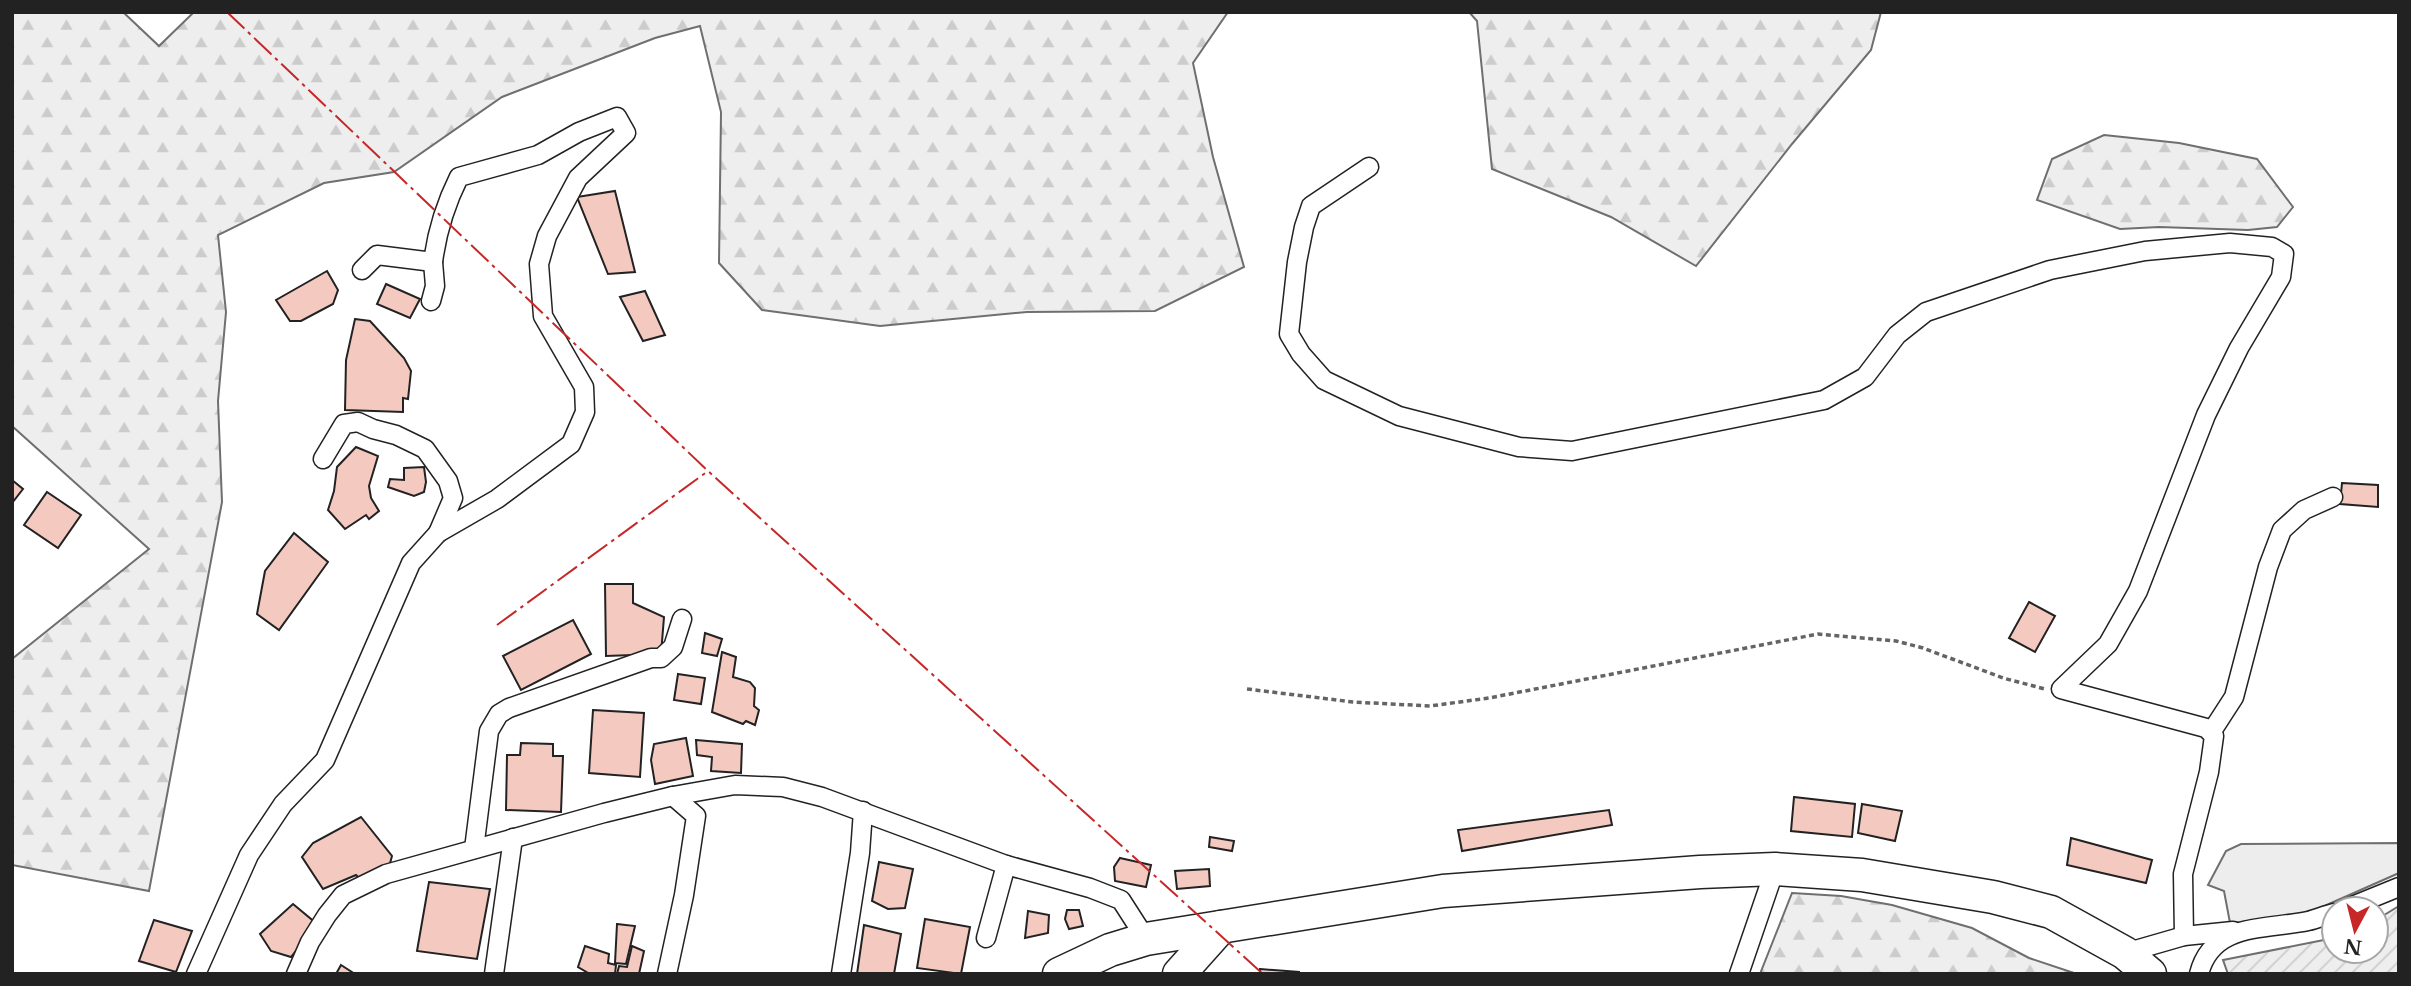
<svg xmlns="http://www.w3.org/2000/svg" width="2411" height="986" font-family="'Libre Baskerville',serif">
	<defs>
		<pattern id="forest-firs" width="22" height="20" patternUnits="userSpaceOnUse" patternTransform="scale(1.75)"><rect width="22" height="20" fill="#eee"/><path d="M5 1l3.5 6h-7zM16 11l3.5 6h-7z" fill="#ccc"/></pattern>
		<pattern id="garden-furrows" width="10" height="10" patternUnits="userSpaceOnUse" patternTransform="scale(1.75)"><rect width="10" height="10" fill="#eee"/><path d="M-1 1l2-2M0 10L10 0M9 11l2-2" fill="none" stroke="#ccc"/></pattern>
	</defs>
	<rect width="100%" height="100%" fill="#fff"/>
	<g fill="url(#forest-firs)" stroke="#6f6f6f" stroke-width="2">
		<path d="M12,12H123L159,46L194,12H1228L1193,63L1213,157L1244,267L1155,311L1027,312L880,326L762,310L719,263L721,112L700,26L655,38L502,97L394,172L324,183L218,235L226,312L218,401L222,502L149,891L12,865V659L149,549L12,426Z"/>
		<path d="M1469,12H1881L1871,50L1792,144L1696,266L1611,217L1492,169L1477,21Z"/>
		<path d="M2104,135L2179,143L2257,159L2293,207L2277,227L2248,230L2159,227L2120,229L2037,200L2052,159Z"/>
		<path d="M1792,893L1841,896L1892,905L1972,928L2029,958L2077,974H1760Z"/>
	</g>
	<path fill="url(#garden-furrows)" stroke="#6f6f6f" stroke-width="2" d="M2399,906V974H2228L2223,960L2334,938V951H2376V920Z"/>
	<path fill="#ededed" stroke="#6f6f6f" stroke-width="2" d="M2399,843V873L2304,915L2230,923L2224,891L2208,885L2226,851L2241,844Z"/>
	<g fill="#f3c9c0" stroke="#222" stroke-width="2">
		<path d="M615,191L635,272L608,274L577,197Z"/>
		<path d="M327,271L338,290L333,304L301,321H290L276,300Z"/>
		<path d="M386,284L420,299L410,318L377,304Z"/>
		<path d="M645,291L665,335L643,341L620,297Z"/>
		<path d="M355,319L370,321L404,358L411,371L408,399L403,398V412L345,410L346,360Z"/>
		<path d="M356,447L378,456L369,486L371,498L379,511L369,519L366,515L345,529L328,510L334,491L337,467Z"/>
		<path d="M424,467L426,482L424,492L414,496L388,487L390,479L404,480V468Z"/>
		<path d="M12,480L23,489L12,503Z"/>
		<path d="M2342,483L2378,485V507L2340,504Z"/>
		<path d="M47,492L81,515L58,548L24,525Z"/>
		<path d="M294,533L328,562L279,630L257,614L265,571Z"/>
		<path d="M605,584H633V603L664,617L661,654L606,656Z"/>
		<path d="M2029,602L2055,616L2035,652L2009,638Z"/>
		<path d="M573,620L591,654L521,690L503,656Z"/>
		<path d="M705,633L722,639L717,656L702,653Z"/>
		<path d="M722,652L736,657L733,677L750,682L755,688L754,706L759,710L755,725L746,721L743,724L712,712Z"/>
		<path d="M678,674L705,678L701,704L674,700Z"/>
		<path d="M593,710L644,713L640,777L589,773Z"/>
		<path d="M686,738L693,776L655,784L651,760L654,744Z"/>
		<path d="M696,740L742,744L741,773L711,771L712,757L697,755Z"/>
		<path d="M521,743L553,744V756H563L561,812L506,810L507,755H520Z"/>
		<path d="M1794,797L1855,804L1852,837L1791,831Z"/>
		<path d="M1862,804L1902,811L1895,841L1858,833Z"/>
		<path d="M1609,810L1612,825L1462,851L1458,830Z"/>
		<path d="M361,817L392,856L389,867L361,880L356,875L323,889L302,857L313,843Z"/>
		<path d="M1210,837L1234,841L1232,851L1209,847Z"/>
		<path d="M2071,838L2152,860L2146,883L2067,865Z"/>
		<path d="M1120,858L1151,865L1146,887L1115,881L1114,867Z"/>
		<path d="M879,862L913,869L905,908L888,909L872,901Z"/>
		<path d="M1209,869L1210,886L1177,889L1175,871Z"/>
		<path d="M429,882L490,889L477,959L417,951Z"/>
		<path d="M293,904L317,924L291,957L271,951L260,934Z"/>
		<path d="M1067,910H1079L1083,926L1069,929L1065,919Z"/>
		<path d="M1028,911L1049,915L1048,933L1025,938Z"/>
		<path d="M925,919L970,927L961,974L917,968Z"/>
		<path d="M154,920L192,931L176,972L139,961Z"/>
		<path d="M617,924L635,926L626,964L615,963Z"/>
		<path d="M864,925L901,934L894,974H857Z"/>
		<path d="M585,946L609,954L608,963L616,965L615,974H590L578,967Z"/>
		<path d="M632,946L644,951L639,974H617L619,966L627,967Z"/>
		<path d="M341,965L355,974H336Z"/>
		<path d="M1260,969L1299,972V974H1260Z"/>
	</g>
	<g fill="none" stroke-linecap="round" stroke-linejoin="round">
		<g stroke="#222" stroke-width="21">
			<g id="street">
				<path d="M1369,167L1311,206L1304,227L1297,262L1289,334L1301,354L1324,380L1399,416L1519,447L1572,451L1824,400L1865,377L1897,335L1926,312L2050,270L2145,251L2230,243L2272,247L2284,254L2281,277L2239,348L2206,415L2138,591L2108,644L2061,689L2206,728L2214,736L2209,772L2183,874L2184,936"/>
				<path d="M431,301L435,286L433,262"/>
				<path d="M323,459L344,424L358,422L373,429L396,435L425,449L448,481L453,498L438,533"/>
				<path d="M2212,731L2234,697L2268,567L2282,530L2304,510L2333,497"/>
				<path d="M474,849L489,731L499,714L509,708L651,658H661L673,647L682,619"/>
				<path d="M2345,909L2399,887"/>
				<path d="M986,938L1006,865"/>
				<path d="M2125,953L2184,936L2233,931"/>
				<path d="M196,974L249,855L283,804L325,760L411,563L438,533L497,499L571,444L585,412L584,387L543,316L539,264L547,236L578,178L626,133L617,117L579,132L538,155L459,177C445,205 437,231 433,262L377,255L362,270"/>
				<path d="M296,974L310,942L327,915L343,895L386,874L604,813L673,796L735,785L783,787L822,797L1006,865L1090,888L1121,900L1146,939"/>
				<path d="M494,974L513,838"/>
				<path d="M667,974L684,895L696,816L673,796"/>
				<path d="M841,974L860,853L863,811"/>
				<path d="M1739,974L1775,869"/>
				<path d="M2199,974C2212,922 2266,930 2308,921C2317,919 2325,915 2334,913"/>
			</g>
		</g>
		<g stroke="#222" stroke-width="35">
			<g id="highway">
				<path d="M1059,974L1110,950L1146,939L1443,891L1700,872L1775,869L1862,875L1993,897L2051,912L2125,953L2150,974"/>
				<path d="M1179,974L1221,927"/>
			</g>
		</g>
		<path stroke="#646464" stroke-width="3.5" stroke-dasharray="5 3.5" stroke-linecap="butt" d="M1247,689L1353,702L1430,706L1489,698L1818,634L1896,641L1923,648L2003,678L2045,689"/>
		<use href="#street" stroke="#fff" stroke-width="18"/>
		<use href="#highway" stroke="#fff" stroke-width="32"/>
		<g stroke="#c62828" stroke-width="2" stroke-dasharray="24 5 3.5 5" stroke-linecap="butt">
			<path d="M227,12L708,471L1263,974"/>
			<path d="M497,625L708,471"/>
		</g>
	</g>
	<rect width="2411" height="986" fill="none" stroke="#222222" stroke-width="28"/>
	<g transform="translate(2355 930) rotate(187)"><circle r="33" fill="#ffffff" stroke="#a7a7a7" stroke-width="2"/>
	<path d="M0-5L12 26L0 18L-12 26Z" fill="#c62828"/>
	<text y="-10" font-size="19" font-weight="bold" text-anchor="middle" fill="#222222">N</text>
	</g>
</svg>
